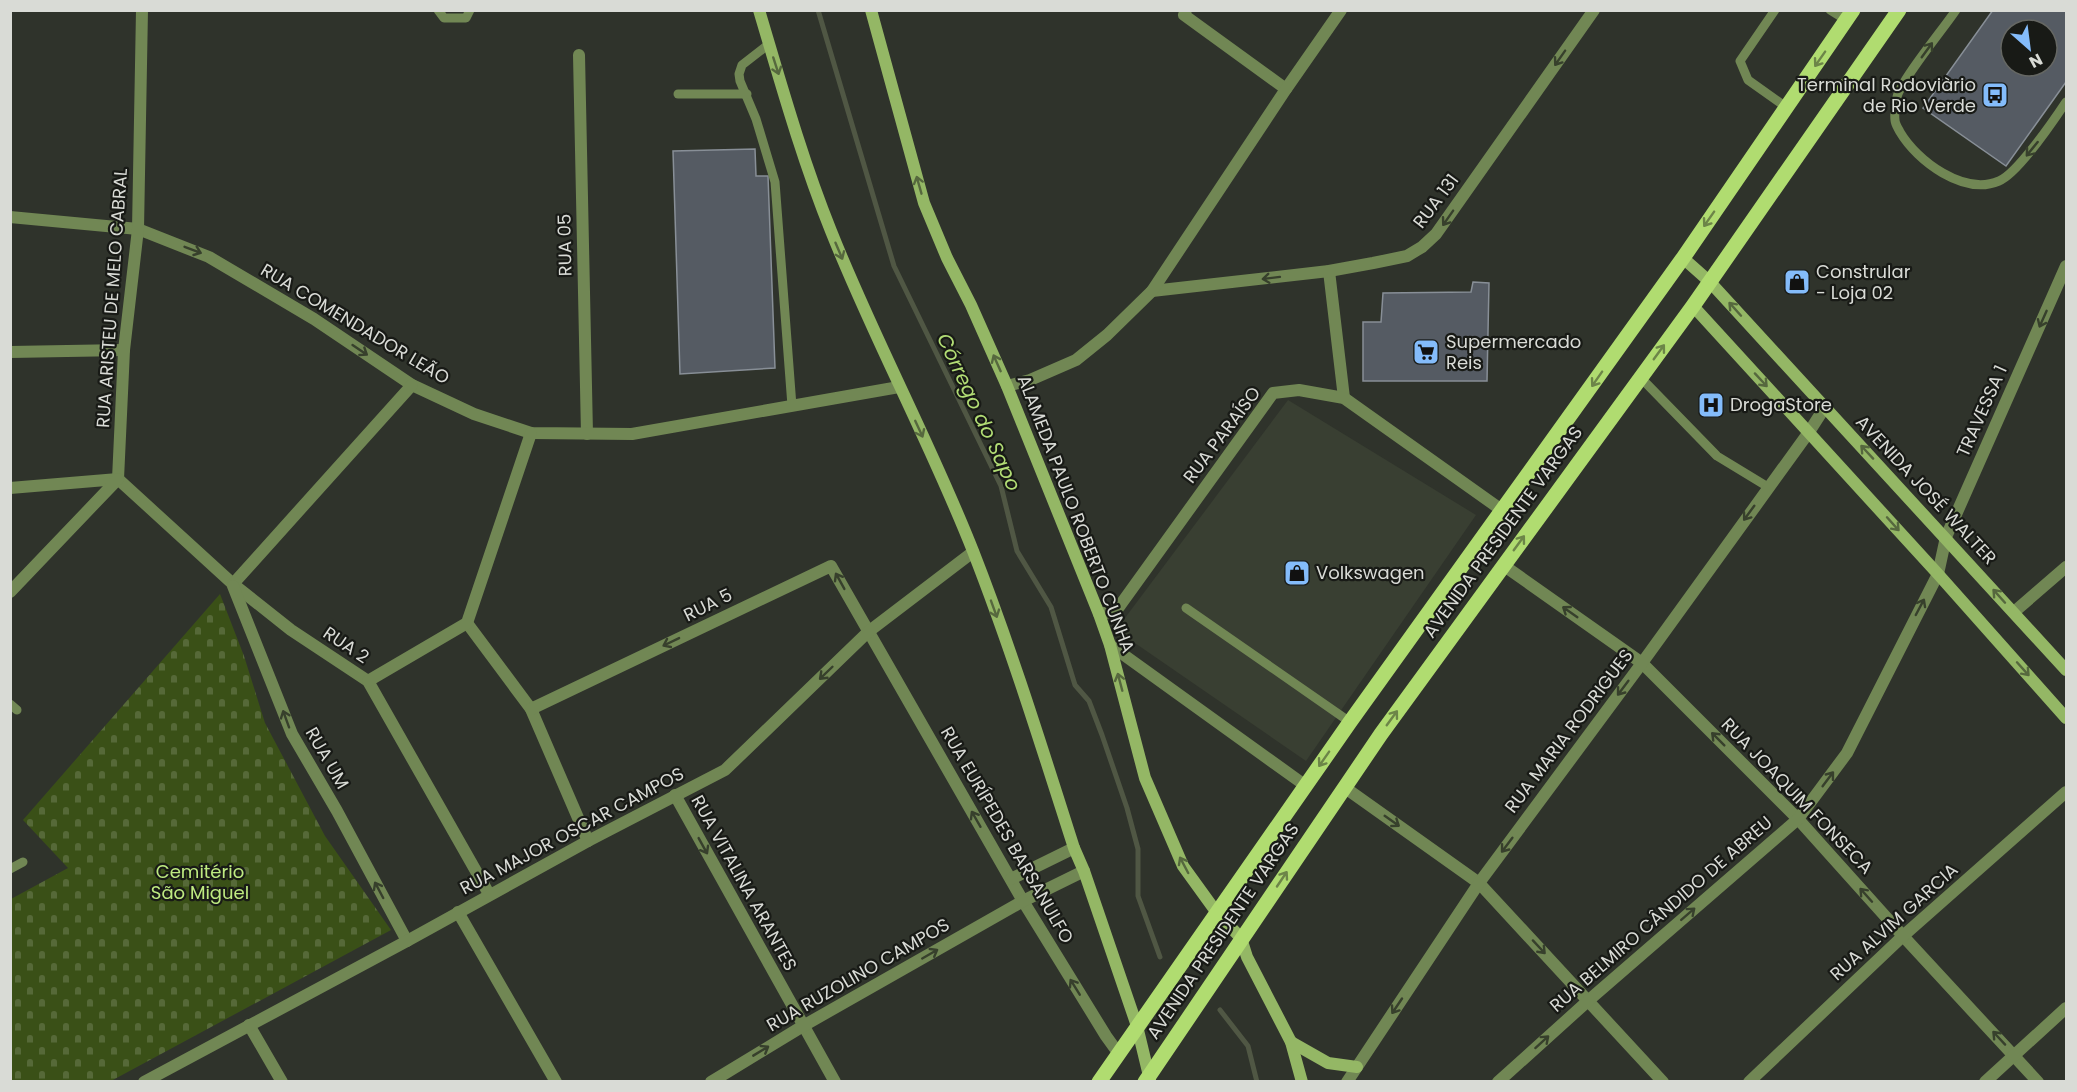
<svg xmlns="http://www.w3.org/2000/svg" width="2077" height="1092" font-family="Poppins,sans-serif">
	<defs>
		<pattern id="cemetery-stones" width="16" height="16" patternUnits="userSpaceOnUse" patternTransform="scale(1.5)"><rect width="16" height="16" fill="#3a5017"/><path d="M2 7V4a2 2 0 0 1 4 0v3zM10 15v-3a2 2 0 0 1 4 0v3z" fill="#566938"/></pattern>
	</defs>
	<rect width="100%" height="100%" fill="#2f332b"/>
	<path fill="#393f32" d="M1288,400L1476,515L1306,761L1116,630Z"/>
	<path fill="url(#cemetery-stones)" d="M220,594L244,656L265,723L325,836L391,930L111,1081H11V899L68,868L23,820Z"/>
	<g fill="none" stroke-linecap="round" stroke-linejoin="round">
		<g stroke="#505744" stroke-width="5">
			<path d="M818,10L894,266L1001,486L1017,551L1051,607L1075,685L1089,701L1102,735L1127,808L1138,849V896L1160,957"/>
			<path d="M1220,1010L1248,1046L1257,1082"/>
		</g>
	</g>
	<g fill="#555b63" stroke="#888f97" stroke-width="1.5" fill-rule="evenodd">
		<path d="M1993,10H2066V82L2006,166L1923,108ZM2011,30H2047V66H2011Z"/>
		<path d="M755,149L756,176H768L775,368L680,374L673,151Z"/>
		<path d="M1473,282L1489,283L1487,381H1363V322H1381L1383,293L1471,292Z"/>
	</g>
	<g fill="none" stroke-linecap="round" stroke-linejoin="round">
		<g stroke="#718754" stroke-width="9">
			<path d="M438,10L444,18H466L470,10"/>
			<path d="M1775,10L1740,61L1748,80L1786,107"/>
			<path d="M1830,10L1846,20"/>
			<path d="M1956,10C1944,28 1901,80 1897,97C1896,103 1894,113 1895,120C1895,124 1898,128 1900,132C1917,161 1964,196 1999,181C2017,174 2054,120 2066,102"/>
			<path d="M769,44L742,65L739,74L740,81L756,119L775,182L792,406"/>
			<path d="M678,94H747"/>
			<path d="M1641,378L1717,456L1768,487"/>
			<path d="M1186,608L1350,722"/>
			<path d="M10,704L17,710"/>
			<path d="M10,869L23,862"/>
		</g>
		<g stroke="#718754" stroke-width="12">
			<path d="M1186,10L1184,15L1286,89"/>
			<path d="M579,55L587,434"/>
			<path d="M10,217L138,229L209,257L314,319L412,385L474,414L531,433L632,434L899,387"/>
			<path d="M1329,271L1344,398"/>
			<path d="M1152,291L1329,271L1373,263L1407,256L1422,247L1436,234L1594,10"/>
			<path d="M10,352L124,350"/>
			<path d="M1007,386L1030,380L1076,360L1107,335L1152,291L1286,89L1341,10"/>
			<path d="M118,479L233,584L291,630L368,681L489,894"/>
			<path d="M118,479L124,350L138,229L142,10"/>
			<path d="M10,488L118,479"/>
			<path d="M1503,565L1642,663L1798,819L1903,936L2038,1082"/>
			<path d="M233,584L412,385"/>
			<path d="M233,586L292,734L337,811L407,941"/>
			<path d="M10,592L118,479"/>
			<path d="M2014,612L2066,567"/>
			<path d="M1099,614L1116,611L1273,393L1299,390L1344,398L1503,511"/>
			<path d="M467,623L531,709L588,841"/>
			<path d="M1110,645L1306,786"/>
			<path d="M368,681L467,623L531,433"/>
			<path d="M531,709L831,566L1023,901L1106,1036L1119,1054"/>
			<path d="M1344,787L1479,883L1663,1082"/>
			<path d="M675,795L835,1082"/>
			<path d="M1011,879L1074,848"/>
			<path d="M458,912L556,1082"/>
			<path d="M249,1025L282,1082"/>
			<path d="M144,1082L407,941L588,841L725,770L868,632L973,552"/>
			<path d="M711,1082L803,1026L1023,901L1084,871"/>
			<path d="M1347,1082L1479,883L1642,663L1809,432L1825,407"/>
			<path d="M1498,1082L1589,1000L1798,819L1847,753L1938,574L1946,537L2066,266"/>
			<path d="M1749,1082L1903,936L2066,792"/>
			<path d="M1985,1082L2066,1008"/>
		</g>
		<g stroke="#94b765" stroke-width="12">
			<path d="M759,10C781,84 802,159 831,231C874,339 930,442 973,551C1011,648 1042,748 1074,848L1084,871L1137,1026L1150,1080"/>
			<path d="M871,10L924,203L947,258L971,305L1007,386L1099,614L1110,645L1145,778L1183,866L1217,913L1241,938L1247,957L1291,1042L1302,1082"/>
			<path d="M1683,258L1710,282L2066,670"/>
			<path d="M1693,306L1938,574L2066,718"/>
			<path d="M1291,1042L1328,1063L1357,1067"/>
		</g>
		<g stroke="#b0dc70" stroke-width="15">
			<path d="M1099,1082L1350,722L1683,258L1853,10"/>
			<path d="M1145,1082L1381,734L1693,306L1899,10"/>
		</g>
	</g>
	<defs><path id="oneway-shaft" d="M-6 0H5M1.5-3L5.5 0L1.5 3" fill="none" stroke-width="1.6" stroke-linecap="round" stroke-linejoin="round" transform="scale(1.5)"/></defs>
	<g stroke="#37402c">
		<use href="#oneway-shaft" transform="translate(1927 50) rotate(-54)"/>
		<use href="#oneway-shaft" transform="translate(1560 58) rotate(125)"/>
		<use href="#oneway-shaft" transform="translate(2032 149) rotate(129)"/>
		<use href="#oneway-shaft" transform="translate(1448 218) rotate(125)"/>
		<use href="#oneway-shaft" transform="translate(193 250) rotate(21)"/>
		<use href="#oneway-shaft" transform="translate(1271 278) rotate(173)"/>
		<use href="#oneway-shaft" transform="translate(2043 319) rotate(114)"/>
		<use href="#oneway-shaft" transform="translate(360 350) rotate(34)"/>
		<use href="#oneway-shaft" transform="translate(1749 513) rotate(126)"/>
		<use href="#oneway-shaft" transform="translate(840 581) rotate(-119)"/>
		<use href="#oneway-shaft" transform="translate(1920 607) rotate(-62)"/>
		<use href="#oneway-shaft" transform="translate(1570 612) rotate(-145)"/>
		<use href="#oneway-shaft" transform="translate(671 642) rotate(154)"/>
		<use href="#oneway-shaft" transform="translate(826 673) rotate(136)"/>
		<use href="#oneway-shaft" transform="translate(1623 688) rotate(127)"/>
		<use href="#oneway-shaft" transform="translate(286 719) rotate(-110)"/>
		<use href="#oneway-shaft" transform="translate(1718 739) rotate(-135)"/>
		<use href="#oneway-shaft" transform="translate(1828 779) rotate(-53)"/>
		<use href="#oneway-shaft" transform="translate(976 819) rotate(-120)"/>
		<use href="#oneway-shaft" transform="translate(1392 821) rotate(35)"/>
		<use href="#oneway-shaft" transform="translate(1507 845) rotate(127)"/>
		<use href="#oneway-shaft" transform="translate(703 846) rotate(61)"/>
		<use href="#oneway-shaft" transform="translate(379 890) rotate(-118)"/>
		<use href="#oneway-shaft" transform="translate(1866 895) rotate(-132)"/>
		<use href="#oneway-shaft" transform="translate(1688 914) rotate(-41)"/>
		<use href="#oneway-shaft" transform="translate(1539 947) rotate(47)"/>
		<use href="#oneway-shaft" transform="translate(930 954) rotate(-30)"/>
		<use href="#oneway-shaft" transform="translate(1075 987) rotate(-122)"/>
		<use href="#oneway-shaft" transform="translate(1397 1006) rotate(124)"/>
		<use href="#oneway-shaft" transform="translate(1999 1038) rotate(-133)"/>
		<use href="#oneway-shaft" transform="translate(1542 1042) rotate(-42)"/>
		<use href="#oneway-shaft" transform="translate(761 1051) rotate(-31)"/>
	</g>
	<g stroke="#6c8548">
		<use href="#oneway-shaft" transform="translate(1820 59) rotate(125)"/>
		<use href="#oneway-shaft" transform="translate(1709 219) rotate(125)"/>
		<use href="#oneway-shaft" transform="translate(1659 352) rotate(-54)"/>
		<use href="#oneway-shaft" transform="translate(1597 379) rotate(125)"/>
		<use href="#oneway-shaft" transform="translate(1519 543) rotate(-54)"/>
		<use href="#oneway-shaft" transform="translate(1392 718) rotate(-54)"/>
		<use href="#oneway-shaft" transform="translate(1324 759) rotate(125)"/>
		<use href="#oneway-shaft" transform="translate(1282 879) rotate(-56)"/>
	</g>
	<g stroke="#56683e">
		<use href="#oneway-shaft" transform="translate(776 66) rotate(72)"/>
		<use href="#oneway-shaft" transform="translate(919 185) rotate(-106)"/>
		<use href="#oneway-shaft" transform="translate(839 251) rotate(67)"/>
		<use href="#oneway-shaft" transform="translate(1735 309) rotate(-132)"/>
		<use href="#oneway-shaft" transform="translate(997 363) rotate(-114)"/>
		<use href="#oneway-shaft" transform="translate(1761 380) rotate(47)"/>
		<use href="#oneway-shaft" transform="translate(919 429) rotate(65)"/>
		<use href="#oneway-shaft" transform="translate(1867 452) rotate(-133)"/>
		<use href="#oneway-shaft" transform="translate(1893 524) rotate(48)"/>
		<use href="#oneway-shaft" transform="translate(1999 596) rotate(-132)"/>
		<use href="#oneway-shaft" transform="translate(994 609) rotate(70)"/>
		<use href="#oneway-shaft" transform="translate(2023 669) rotate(48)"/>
		<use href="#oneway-shaft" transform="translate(1120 682) rotate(-105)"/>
		<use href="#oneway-shaft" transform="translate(1184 865) rotate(-118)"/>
	</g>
	<defs>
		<g id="bus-square" transform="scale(1.35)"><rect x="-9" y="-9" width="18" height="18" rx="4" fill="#84bcfb" stroke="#181a16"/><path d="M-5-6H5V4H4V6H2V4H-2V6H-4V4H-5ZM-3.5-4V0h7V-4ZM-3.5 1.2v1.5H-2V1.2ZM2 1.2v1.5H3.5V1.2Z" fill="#111"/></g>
		<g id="shop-square" transform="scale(1.35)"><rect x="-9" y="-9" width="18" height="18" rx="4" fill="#84bcfb" stroke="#181a16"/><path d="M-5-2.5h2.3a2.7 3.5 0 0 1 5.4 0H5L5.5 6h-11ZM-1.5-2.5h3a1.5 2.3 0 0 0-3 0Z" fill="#111"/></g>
		<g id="supermarket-square" transform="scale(1.35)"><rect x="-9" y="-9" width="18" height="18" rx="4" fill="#84bcfb" stroke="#181a16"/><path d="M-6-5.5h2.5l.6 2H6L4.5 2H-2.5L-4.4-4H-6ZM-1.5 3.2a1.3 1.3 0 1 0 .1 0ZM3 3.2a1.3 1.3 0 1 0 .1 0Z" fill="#111"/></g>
		<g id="hospital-square" transform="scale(1.35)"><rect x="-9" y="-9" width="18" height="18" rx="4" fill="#84bcfb" stroke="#181a16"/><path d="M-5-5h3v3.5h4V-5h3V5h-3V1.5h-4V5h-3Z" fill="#111"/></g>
	</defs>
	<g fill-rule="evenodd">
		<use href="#bus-square" x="1995" y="95"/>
		<use href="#shop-square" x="1797" y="282"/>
		<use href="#supermarket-square" x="1426" y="352"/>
		<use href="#hospital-square" x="1711" y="405"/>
		<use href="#shop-square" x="1297" y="573"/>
	</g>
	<g text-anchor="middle" stroke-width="4.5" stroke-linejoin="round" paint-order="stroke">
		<g font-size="18" fill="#d9dbd6" stroke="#181a16" text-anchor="start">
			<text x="1976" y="91" text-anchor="end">Terminal Rodoviàrio<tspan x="1976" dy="21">de Rio Verde</tspan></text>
			<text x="1816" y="278">Constrular<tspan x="1816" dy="21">- Loja 02</tspan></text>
			<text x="1446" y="348">Supermercado<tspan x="1446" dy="21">Reis</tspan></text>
			<text x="1730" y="411">DrogaStore</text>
			<text x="1316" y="579">Volkswagen</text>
		</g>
		<g font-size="18" fill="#d9dbd6" stroke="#181a16">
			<text transform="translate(1436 201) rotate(-53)" y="6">RUA 131</text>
			<text transform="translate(565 245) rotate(-91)" y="6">RUA 05</text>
			<text transform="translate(112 298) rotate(-86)" y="6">RUA ARISTEU DE MELO CABRAL</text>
			<text transform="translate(355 324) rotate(31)" y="6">RUA COMENDADOR LEÃO</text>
			<text transform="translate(1982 411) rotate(-66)" y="6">TRAVESSA 1</text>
			<text transform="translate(1222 435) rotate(-53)" y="6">RUA PARAÍSO</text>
			<text transform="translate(1926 490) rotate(47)" y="6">AVENIDA JOSÉ WALTER</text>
			<text transform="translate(1076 514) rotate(69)" y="6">ALAMEDA PAULO ROBERTO CUNHA</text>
			<text transform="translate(1503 532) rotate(-54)" y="6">AVENIDA PRESIDENTE VARGAS</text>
			<text transform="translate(708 605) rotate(-26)" y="6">RUA 5</text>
			<text transform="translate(346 645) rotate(34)" y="6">RUA 2</text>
			<text transform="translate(1569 731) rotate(-53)" y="6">RUA MARIA RODRIGUES</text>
			<text transform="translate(327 758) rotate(60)" y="6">RUA UM</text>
			<text transform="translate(1797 796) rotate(46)" y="6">RUA JOAQUIM FONSECA</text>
			<text transform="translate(572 831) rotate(-28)" y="6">RUA MAJOR OSCAR CAMPOS</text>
			<text transform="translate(1007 835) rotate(60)" y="6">RUA EURÍPEDES BARSANULFO</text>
			<text transform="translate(744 883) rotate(61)" y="6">RUA VITALINA ARANTES</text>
			<text transform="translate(1661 914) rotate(-41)" y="6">RUA BELMIRO CÂNDIDO DE ABREU</text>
			<text transform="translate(1894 922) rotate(-42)" y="6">RUA ALVIM GARCIA</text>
			<text transform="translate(1223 931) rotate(-56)" y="6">AVENIDA PRESIDENTE VARGAS</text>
			<text transform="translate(858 975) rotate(-30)" y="6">RUA RUZOLINO CAMPOS</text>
		</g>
		<g font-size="18" fill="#beea81" stroke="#181a16">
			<text x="200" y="878">Cemitério<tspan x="200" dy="21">São Miguel</tspan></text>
		</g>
		<g font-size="20" font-style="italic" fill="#b2dd75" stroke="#181a16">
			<text transform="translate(979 412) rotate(65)" y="7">Córrego do Sapo</text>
		</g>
	</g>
	<rect width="2077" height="1092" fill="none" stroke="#d9dbd6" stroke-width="24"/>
	<g transform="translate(2029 48) rotate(152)"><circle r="28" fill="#181a16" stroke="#656763" stroke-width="1.5"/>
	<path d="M0-4.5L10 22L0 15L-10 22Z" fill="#84bcfb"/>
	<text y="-9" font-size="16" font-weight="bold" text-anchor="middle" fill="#d9dbd6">N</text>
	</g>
</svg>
